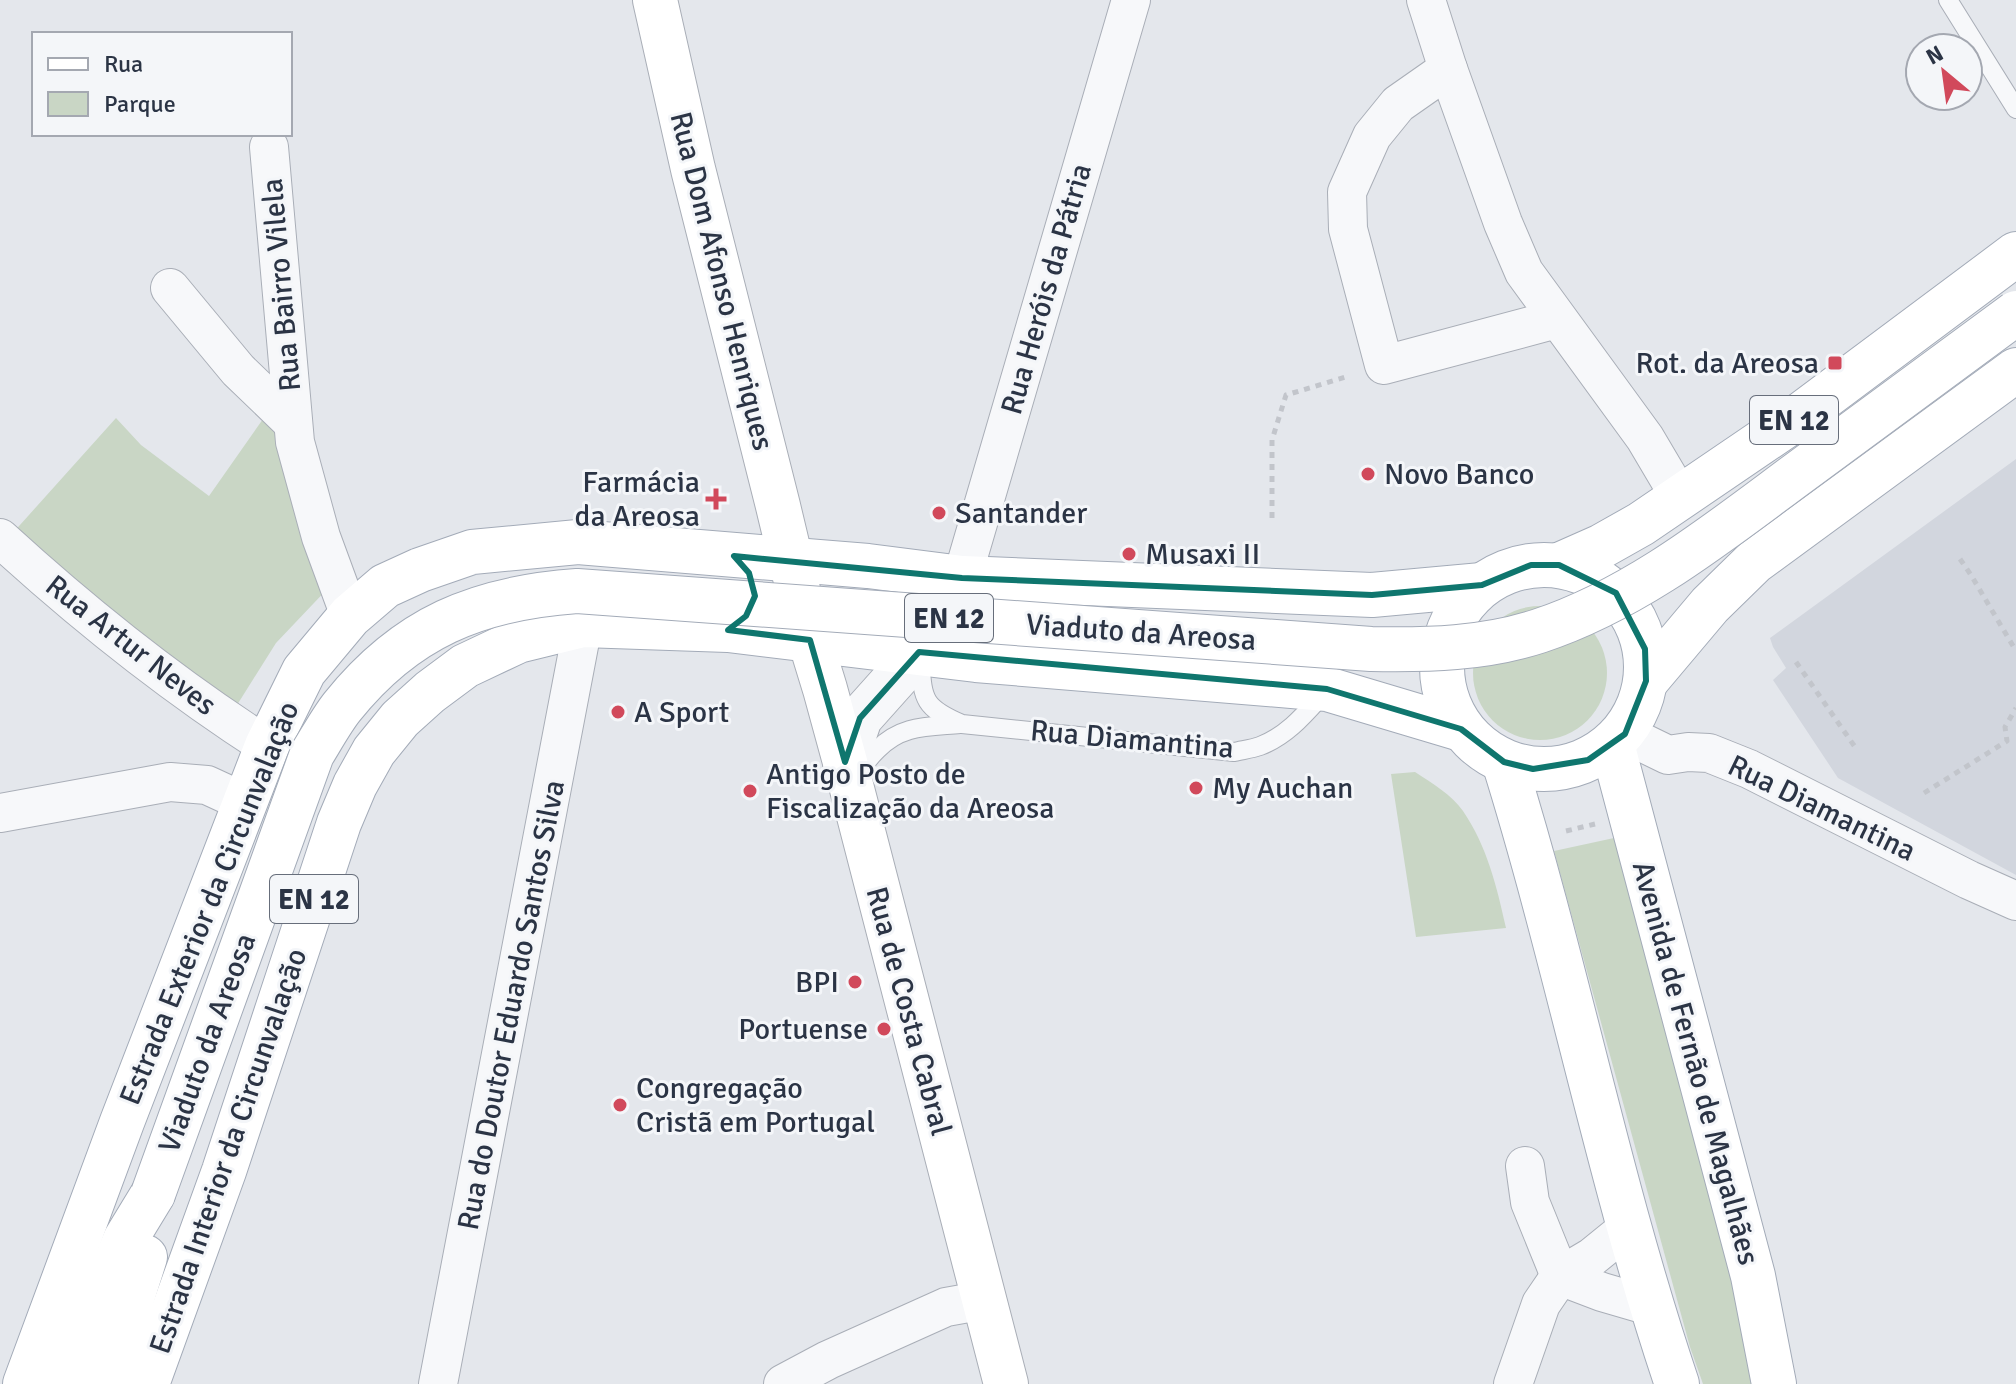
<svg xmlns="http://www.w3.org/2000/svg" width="2016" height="1384" font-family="Signika,sans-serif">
	<rect width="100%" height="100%" fill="#e4e7ec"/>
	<path fill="#d2d6de" d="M2016,459V875L1838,778L1773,680L1786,668L1773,647L1770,638Z"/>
	<g fill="#c9d6c5">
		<path d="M116,418L141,445L209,496L263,419L277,433L332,584L276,643L232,713L11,535Z"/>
		<circle cx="1540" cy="673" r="67"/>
		<path d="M1415,772C1432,783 1452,795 1463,811C1487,846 1497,887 1506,928L1416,937L1391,774Z"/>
		<path d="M1614,838L1749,1328L1758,1384H1703L1690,1347L1554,851Z"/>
	</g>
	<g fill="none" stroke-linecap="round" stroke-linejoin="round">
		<g stroke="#a9aeb7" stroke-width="20">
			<g id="service">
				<path d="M1948,0L2016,109"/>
				<path d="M920,659C923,699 922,707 962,724L1234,752C1242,750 1252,749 1260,746C1287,736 1305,714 1324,693"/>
				<path d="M858,776C862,766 869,758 877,750C901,725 927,727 960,724"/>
			</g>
		</g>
		<g stroke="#a9aeb7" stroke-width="40">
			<g id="minor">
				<path d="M1426,0L1448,69L1503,223L1524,272L1645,438L1671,482L1677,500"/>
				<path d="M1448,69L1398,104L1372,136L1347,192L1348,229L1384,365L1557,319"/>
				<path d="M269,147L295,442L321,537L350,616"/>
				<path d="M170,288L238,370L293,423"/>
				<path d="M0,538C83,614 172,685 267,746"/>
				<path d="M962,578L1131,0"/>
				<path d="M1625,734L1668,755L1688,752L1709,753L1749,769L1969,880L2016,901"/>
				<path d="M0,813L170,782L207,785L246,803"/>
				<path d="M1525,1166L1530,1202L1560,1276"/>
				<path d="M1560,1276L1602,1292L1650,1306"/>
				<path d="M438,1384L583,625"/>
				<path d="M783,1384L828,1360L946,1307L985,1300"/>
				<path d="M1513,1384L1541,1304L1560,1276L1592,1257L1629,1227"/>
			</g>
		</g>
		<g stroke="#a9aeb7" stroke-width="46">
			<path id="tertiary" d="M845,762L860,718L919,652L934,626"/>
		</g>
		<g stroke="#a9aeb7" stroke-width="46">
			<path id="secondary" d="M655,0L693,169L778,506L810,640L825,689L845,762L1006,1384"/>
		</g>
		<g stroke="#a3abb8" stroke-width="46">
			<g id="primary">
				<circle cx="1544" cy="667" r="102"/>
				<path d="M1559,565L1602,546L1641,524L1791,422L2016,254"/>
				<path d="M1646,681L1710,605L1754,562L2016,370"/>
				<path d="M1612,744L1753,1276L1774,1384"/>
				<path d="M1504,762C1568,967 1608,1180 1677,1384"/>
				<path d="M25,1384L122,1122L267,746L304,671L350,616L385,586L420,570L472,552L578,542L868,566L962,578L1372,595L1482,585"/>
				<path d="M64,1384L125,1240L153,1194"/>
				<path d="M105,1384L145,1257"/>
				<path d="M147,1384L224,1171L339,823L355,785L374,751L400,719L430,692L465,666L518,641L583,625L728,630L976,660L1327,689L1461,729"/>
			</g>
		</g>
		<g stroke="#c2c5cb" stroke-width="5" stroke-dasharray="6 6" stroke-linecap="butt">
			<path d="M1272,518V440L1286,395L1349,376"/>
			<path d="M1960,559L1971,575L2016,651"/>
			<path d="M1796,662L1855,747"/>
			<path d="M1924,793L2007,741L2005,727L2016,708"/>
			<path d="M1566,831L1595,824"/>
		</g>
		<use href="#service" stroke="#f7f8fa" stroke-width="18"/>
		<use href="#minor" stroke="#f7f8fa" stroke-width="38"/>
		<use href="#tertiary" stroke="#f7f8fa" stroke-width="44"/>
		<use href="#secondary" stroke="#fff" stroke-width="44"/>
		<use href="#primary" stroke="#fff" stroke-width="44"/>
		<g stroke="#a3abb8" stroke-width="46" stroke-linecap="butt">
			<path id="primary-bridge" d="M153,1194L312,754C322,738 331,721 342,707C406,627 478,598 577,591L1371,649C1428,650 1484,649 1539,631C1633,600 1714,536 1792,478C1867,423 1941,368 2016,313"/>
		</g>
		<use href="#primary-bridge" stroke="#fff" stroke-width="44"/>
	</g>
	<path fill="none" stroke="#0f766e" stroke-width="6" stroke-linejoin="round" d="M734,556L962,578L1372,595L1482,585L1531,565H1559L1616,593L1645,649L1646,681L1625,734L1588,760L1533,769L1504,762L1461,729L1327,689L919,652L860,718L845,762L810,640L728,630L746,616L755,596L749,573Z"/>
	<g fill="#d1495b" stroke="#f4f6f9" stroke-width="3">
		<rect x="1827" y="355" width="16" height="16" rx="4"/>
		<circle cx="1368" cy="474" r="8"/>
		<path d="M712 487h8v8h8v8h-8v8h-8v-8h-8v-8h8z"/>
		<circle cx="939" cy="513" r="8"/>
		<circle cx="1129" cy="554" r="8"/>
		<circle cx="618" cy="712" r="8"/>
		<circle cx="1196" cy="788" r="8"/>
		<circle cx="750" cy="791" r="8"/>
		<circle cx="855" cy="982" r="8"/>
		<circle cx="884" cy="1029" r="8"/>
		<circle cx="620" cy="1105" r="8"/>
	</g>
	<g text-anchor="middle" stroke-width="6" stroke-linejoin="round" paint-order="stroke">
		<g fill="#f4f6f9" stroke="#676e7b" stroke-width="2">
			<rect x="1750" y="396" width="88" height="48" rx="6"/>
			<rect x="905" y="594" width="88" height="48" rx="6"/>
			<rect x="270" y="875" width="88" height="48" rx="6"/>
		</g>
		<g font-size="28" font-weight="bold" fill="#2b3445">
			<text x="1794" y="430">EN 12</text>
			<text x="949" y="628">EN 12</text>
			<text x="314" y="909">EN 12</text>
		</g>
		<g font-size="30" fill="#2b3445" stroke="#f4f6f9">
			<text transform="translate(722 281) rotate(76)" y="10">Rua Dom Afonso Henriques</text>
			<text transform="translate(281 285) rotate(-95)" y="10">Rua Bairro Vilela</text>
			<text transform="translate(1046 289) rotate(-74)" y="10">Rua Heróis da Pátria</text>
			<text transform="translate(1141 632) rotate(4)" y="10">Viaduto da Areosa</text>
			<text transform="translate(131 645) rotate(38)" y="10">Rua Artur Neves</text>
			<text transform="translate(1132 739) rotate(5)" y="10">Rua Diamantina</text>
			<text transform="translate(1822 808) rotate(26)" y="10">Rua Diamantina</text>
			<text transform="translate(209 903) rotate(-68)" y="10">Estrada Exterior da Circunvalação</text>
			<text transform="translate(511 1005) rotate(-79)" y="10">Rua do Doutor Eduardo Santos Silva</text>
			<text transform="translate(909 1011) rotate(75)" y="10">Rua de Costa Cabral</text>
			<text transform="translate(207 1043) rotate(-70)" y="10">Viaduto da Areosa</text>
			<text transform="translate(1696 1063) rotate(75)" y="10">Avenida de Fernão de Magalhães</text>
			<text transform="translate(228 1151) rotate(-71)" y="10">Estrada Interior da Circunvalação</text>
		</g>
		<g font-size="30" fill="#2b3445" stroke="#f4f6f9" text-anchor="start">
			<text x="1819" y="373" text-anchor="end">Rot. da Areosa</text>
			<text x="1384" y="484">Novo Banco</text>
			<text x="700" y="492" text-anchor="end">Farmácia<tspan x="700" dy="34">da Areosa</tspan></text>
			<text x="955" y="523">Santander</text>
			<text x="1145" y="564">Musaxi II</text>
			<text x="634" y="722">A Sport</text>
			<text x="766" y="784">Antigo Posto de<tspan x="766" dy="34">Fiscalização da Areosa</tspan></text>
			<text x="1212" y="798">My Auchan</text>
			<text x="839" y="992" text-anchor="end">BPI</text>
			<text x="868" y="1039" text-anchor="end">Portuense</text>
			<text x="636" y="1098">Congregação<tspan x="636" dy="34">Cristã em Portugal</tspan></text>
		</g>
	</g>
	<rect x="32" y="32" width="260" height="104" fill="#f4f6f9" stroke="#a4a8b1" stroke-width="2"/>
	<rect x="48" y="58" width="40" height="12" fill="#ffffff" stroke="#a4a8b1" stroke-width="2"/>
	<text x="104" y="72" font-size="24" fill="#2b3445">Rua</text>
	<rect x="48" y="92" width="40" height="24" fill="#c9d6c5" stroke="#a4a8b1" stroke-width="2"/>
	<text x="104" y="112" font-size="24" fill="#2b3445">Parque</text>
	<g transform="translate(1944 72) rotate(331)"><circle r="38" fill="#f4f6f9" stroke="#a4a8b1" stroke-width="2"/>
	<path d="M0-6L14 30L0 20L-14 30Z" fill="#d1495b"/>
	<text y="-12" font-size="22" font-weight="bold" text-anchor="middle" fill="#2b3445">N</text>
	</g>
</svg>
